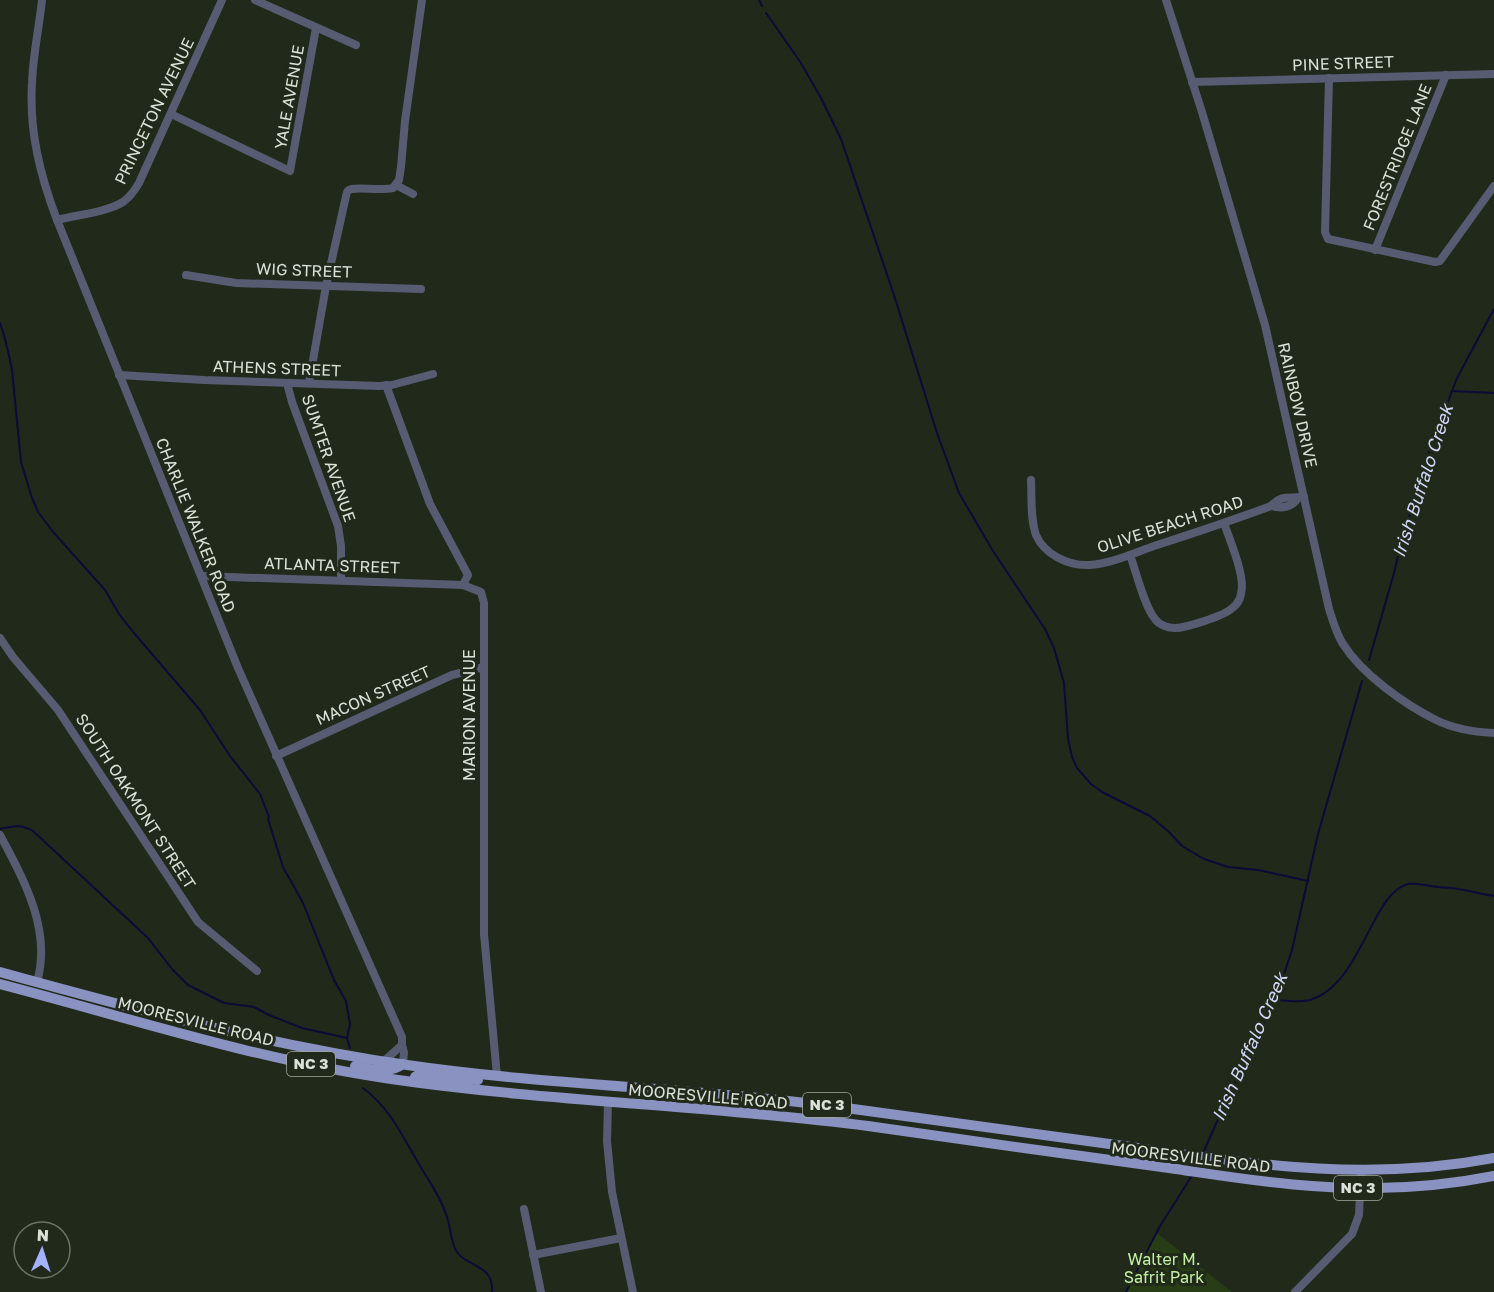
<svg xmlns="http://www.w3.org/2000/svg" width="1494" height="1292" font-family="'Golos Text',sans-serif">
	<rect width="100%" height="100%" fill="#20291a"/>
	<path fill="#283d15" d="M1157,1233L1232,1292H1127L1133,1276Z"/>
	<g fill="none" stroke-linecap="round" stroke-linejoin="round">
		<g stroke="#0c0b37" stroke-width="2">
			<path d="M759,0L762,6"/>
			<path d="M766,13L801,63L821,98L841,139L894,295L937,433L959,493L993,551L1045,629L1054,648L1064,683L1068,739L1072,757L1077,768L1091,784L1102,792L1150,816L1169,832L1182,846L1204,859L1228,867L1258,870L1308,881"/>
			<path d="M0,323C6,339 9,355 12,370L21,462L32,498L38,512L54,533L105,590L119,614L134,633L200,710L230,756L260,794L269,817L268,819L283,867L303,903L334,980L346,1001L350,1024L347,1038L350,1048"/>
			<path d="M1452,391L1494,393"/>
			<path d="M1369,660L1394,573L1401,543L1430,449L1457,378L1494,309"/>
			<path d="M0,829C13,826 21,824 33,831L148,938L172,969L188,985L224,1003L254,1007L269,1015L302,1028L347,1038"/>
			<path d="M1274,1000C1286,1000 1299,1003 1310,1000C1362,984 1371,893 1408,884C1416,883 1424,885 1431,886C1440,888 1449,887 1458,889C1470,891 1482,894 1494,896"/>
			<path d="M363,1088C390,1108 403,1137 420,1166C429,1181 440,1196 446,1214C450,1224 450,1235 454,1246C462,1269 494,1261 492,1292"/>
			<path d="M1203,1153L1227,1099L1263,1025L1284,974L1292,950L1318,834L1362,681"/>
			<path d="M1126,1292L1160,1226L1193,1174"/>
		</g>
		<g stroke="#585c73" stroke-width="8">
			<path d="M42,0C39,28 33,55 32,83C29,131 40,175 57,220L238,668L402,1037V1045L384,1061"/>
			<path d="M255,0L356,45"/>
			<path d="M1166,0L1202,112L1265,325L1329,609C1333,621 1336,633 1343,644C1362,674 1404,704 1436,720C1454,729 1474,732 1494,733"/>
			<path d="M1329,78L1325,232L1328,239L1435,262L1440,261L1494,186"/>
			<path d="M1192,82L1494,74"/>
			<path d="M171,114L290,171L316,28"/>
			<path d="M396,185L413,194"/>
			<path d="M57,220C76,215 107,212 123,202C130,197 135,190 139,183L222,0"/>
			<path d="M1375,250L1446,75"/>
			<path d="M186,275L236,283L421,289"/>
			<path d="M119,375L204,380L379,386L392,385L433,374"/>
			<path d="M287,383L292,402L338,526L341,546V580"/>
			<path d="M309,383L326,286L346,196C347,192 347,190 352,189C362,187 379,191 393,188L399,180L401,167L405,121L422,0"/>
			<path d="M386,385L430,504L468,575L463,585L481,592L484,603V934L497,1076"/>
			<path d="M1031,480C1032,498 1030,518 1036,535C1044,554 1068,566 1089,565C1111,564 1134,553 1154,546C1194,533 1233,520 1271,506C1283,493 1290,500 1304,496"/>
			<path d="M1271,506C1282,509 1292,507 1298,498"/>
			<path d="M1130,555C1136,571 1144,606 1155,619C1159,625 1168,628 1175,628C1186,628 1223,616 1231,609C1237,605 1240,600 1241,594C1246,577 1230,541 1224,523"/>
			<path d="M201,576L463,585"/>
			<path d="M0,638L13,657L58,710L198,922L257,971"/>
			<path d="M276,756L452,675L484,667"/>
			<path d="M0,835C24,880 52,930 37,982"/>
			<path d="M402,1045L404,1052L403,1064"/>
			<path d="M608,1103L607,1141L612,1192L633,1292"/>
			<path d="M524,1209L541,1292"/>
			<path d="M533,1255L621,1238"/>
			<path d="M1295,1292L1352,1234L1359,1215L1361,1171"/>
		</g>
		<g stroke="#8992c0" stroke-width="10">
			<path d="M0,972C134,1009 269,1045 407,1065C553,1086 700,1088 846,1108C936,1120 1026,1132 1117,1145C1246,1163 1364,1183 1494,1158"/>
			<path d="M0,984C130,1018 258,1060 391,1079C550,1102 709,1105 868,1126C968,1140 1069,1155 1169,1168C1217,1175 1264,1183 1312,1186C1373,1191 1434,1188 1494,1176"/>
			<path d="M355,1066C372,1069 388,1075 403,1064"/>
			<path d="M414,1082L415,1077L418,1075L478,1080"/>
		</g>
	</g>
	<g text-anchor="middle" stroke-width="6" stroke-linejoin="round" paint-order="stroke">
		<g fill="#20291a" stroke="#a3aa9e" stroke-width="1.5">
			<rect x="287" y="1052" width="48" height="24" rx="4.5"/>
			<rect x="803" y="1093" width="48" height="24" rx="4.5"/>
			<rect x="1334" y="1176" width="48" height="24" rx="4.5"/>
		</g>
		<g font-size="15" font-weight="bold" fill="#dbe1d7">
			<text x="311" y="1069">NC 3</text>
			<text x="827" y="1110">NC 3</text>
			<text x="1358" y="1193">NC 3</text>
		</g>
		<g font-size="16" fill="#dbe1d7" stroke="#20291a">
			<text transform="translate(1343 63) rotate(-2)" y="6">PINE STREET</text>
			<text transform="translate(289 97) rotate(-80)" y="6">YALE AVENUE</text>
			<text transform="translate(154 111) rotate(-64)" y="6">PRINCETON AVENUE</text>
			<text transform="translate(1397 157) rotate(-68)" y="6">FORESTRIDGE LANE</text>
			<text transform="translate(304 270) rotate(2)" y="6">WIG STREET</text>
			<text transform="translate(277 368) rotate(2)" y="6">ATHENS STREET</text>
			<text transform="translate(1298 405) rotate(77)" y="6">RAINBOW DRIVE</text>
			<text transform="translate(329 458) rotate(71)" y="6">SUMTER AVENUE</text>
			<text transform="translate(1170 524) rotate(-18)" y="6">OLIVE BEACH ROAD</text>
			<text transform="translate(196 525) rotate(68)" y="6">CHARLIE WALKER ROAD</text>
			<text transform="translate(332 565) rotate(2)" y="6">ATLANTA STREET</text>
			<text transform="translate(373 695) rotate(-24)" y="6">MACON STREET</text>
			<text transform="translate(469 715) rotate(-90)" y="6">MARION AVENUE</text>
			<text transform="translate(136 801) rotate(57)" y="6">SOUTH OAKMONT STREET</text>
			<text transform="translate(196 1021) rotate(14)" y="6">MOORESVILLE ROAD</text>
			<text transform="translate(708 1096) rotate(5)" y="6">MOORESVILLE ROAD</text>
			<text transform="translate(1191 1157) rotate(7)" y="6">MOORESVILLE ROAD</text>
		</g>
		<g font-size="16" fill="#c3f0a3" stroke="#20291a">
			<text x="1164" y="1265">Walter M.<tspan x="1164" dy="18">Safrit Park</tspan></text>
		</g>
		<g font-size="18" font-style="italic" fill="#d0d7f7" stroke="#20291a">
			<text transform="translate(1423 481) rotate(-72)" y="6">Irish Buffalo Creek</text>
			<text transform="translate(1250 1047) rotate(-66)" y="6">Irish Buffalo Creek</text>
		</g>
	</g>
	<g transform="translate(42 1250) rotate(3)"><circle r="28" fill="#20291a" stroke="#6b7366" stroke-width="1.5"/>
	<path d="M0-4.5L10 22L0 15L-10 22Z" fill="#a4b1fc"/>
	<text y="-9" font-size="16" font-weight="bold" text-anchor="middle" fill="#dbe1d7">N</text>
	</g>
</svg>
